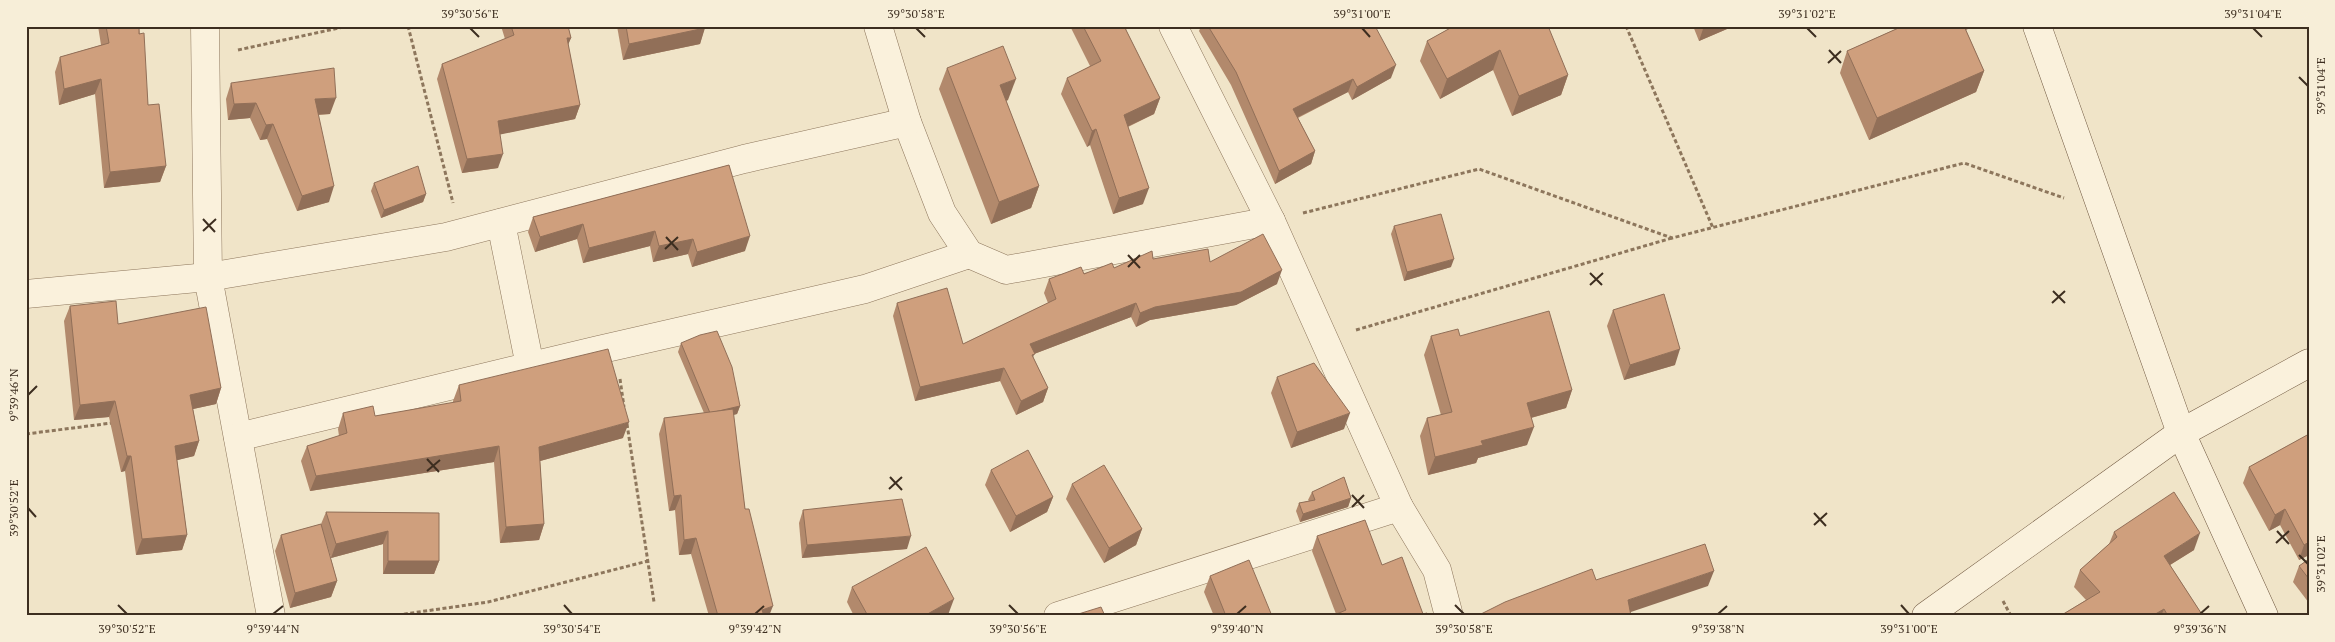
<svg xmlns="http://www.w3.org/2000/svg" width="2335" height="642" font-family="'PT Serif',serif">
	<rect width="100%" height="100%" fill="#f0e4c8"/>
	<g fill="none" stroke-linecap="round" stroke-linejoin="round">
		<g stroke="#8d765c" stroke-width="29">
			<g id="street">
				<path d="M205,26L208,277L271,616"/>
				<path d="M878,26L907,122L942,213L969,254L1006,270L1271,221"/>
				<path d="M1173,26L1271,221L1399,507"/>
				<path d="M501,223L530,366"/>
				<path d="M26,294L208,277L446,237L744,159L907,122"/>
				<path d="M238,437L598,350L865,289L969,254"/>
				<path d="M1058,616L1399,507L1437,570L1449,616"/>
			</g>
		</g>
		<g stroke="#6f573f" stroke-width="29">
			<g id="secondary">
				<path d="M2037,26L2181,433L2264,616"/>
				<path d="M1926,616L2181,433L2309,363"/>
			</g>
		</g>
		<g stroke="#8d765c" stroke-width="3" stroke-dasharray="4 2.5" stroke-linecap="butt">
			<path d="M408,26L453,203"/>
			<path d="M1626,26L1713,228"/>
			<path d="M238,50L348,26"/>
			<path d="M1303,213L1479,169L1672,238L1964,163L2064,198"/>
			<path d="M1356,330L1672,238"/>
			<path d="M620,379L624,407"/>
			<path d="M627,424L654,602"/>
			<path d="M26,434L112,423"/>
			<path d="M2003,601L2011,616"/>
			<path d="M391,616L488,602L648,561"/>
		</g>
		<use href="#street" stroke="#faf1dc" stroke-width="28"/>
		<use href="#secondary" stroke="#faf1dc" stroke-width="28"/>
	</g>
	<g fill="#b2896c">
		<path d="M98,26H139L148,105L166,166L160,182L104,188L95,94L59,105L55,72L60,57L101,45Z"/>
		<path d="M501,26H568L571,38L568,44L580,105L575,119L500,134L498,168L462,173L437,79L442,64L505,39Z"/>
		<path d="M617,26H705L700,44L623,60Z"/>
		<path d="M1070,26H1128L1126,30L1160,98L1154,114L1128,127L1143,204L1113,214L1090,145L1087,147L1061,94L1067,78L1090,66Z"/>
		<path d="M1201,26H1375L1391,78L1352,100L1348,92L1298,118L1315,151L1311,164L1275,184L1231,85L1199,31Z"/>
		<path d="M1454,26L1568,75L1561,95L1512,116L1493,70L1440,99L1420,61L1427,41Z"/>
		<path d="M1693,26H1734L1699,41Z"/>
		<path d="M1897,26H1974L1966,30L1984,71L1976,92L1869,140L1840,73L1847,51L1898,28Z"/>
		<path d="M947,68L1008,100L1006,101L1039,186L1031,208L991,224L939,89Z"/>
		<path d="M231,83L330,114L318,115L329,202L297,211L267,139L260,140L250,118L228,120L226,99Z"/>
		<path d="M729,165L745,251L692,267L688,254L653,262L650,246L583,263L577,239L535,252L528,232L533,217Z"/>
		<path d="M374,183L426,194L423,202L381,218L371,191Z"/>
		<path d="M1394,226L1451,267L1404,281L1391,234Z"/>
		<path d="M1153,259L1210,262L1277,284L1236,305L1150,320L1136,327L1131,317L1034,354L1033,357L1048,388L1043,402L1016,415L1000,381L915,401L893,316L897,303L963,344L1048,303L1044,293L1049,279L1114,268Z"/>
		<path d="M70,306L118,324L221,388L216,404L193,409L199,441L194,456L177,460L187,535L182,550L136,555L125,471L121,472L109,417L74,420L64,321Z"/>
		<path d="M1613,310L1675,365L1624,380L1607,326Z"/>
		<path d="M1431,336H1460L1572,390L1566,408L1531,418L1527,445L1478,458L1476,463L1428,475L1420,436L1427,418L1441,415L1424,355Z"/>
		<path d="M681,343L740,406L737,414L733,415L745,509L769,616H709L691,554L679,555L675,510L669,511L659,434L664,418L704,413L678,352Z"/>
		<path d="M1277,377L1344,429L1291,448L1271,393Z"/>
		<path d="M459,385L623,438L540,461L544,524L539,540L500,543L494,462L310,491L301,461L307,446L339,436L338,429L343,413L375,416L453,403V401Z"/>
		<path d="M2309,434V555L2299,560L2280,525L2269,531L2243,483L2249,467Z"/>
		<path d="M991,470L1053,497L1047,512L1010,532L985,485Z"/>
		<path d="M1072,484L1142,529L1136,545L1104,563L1066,499Z"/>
		<path d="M1312,492L1351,498L1348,507L1300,522L1296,511L1299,503L1309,501L1308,500Z"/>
		<path d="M803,510L907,549L802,558L799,523Z"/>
		<path d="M326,512L439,513V561L434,574H383V544L331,558L326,541L337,581L331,597L290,608L275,551L281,535L321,524Z"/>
		<path d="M2114,532L2194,550L2170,565L2203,616H2060L2086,600L2074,587L2080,570L2109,544Z"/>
		<path d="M1317,536L1382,565L1423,614H1336L1312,551Z"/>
		<path d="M2309,559V603L2293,582L2299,566Z"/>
		<path d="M1210,576L1272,616H1214L1204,592Z"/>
		<path d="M852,587L948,615L854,616L847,602Z"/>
	</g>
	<g fill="#916f58">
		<path d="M926,26H934L924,30Z"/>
		<path d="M1704,26H1734L1699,41Z"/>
		<path d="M1955,26H1974L1951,36Z"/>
		<path d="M705,28L700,44L623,60L629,44Z"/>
		<path d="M567,38H571L565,52Z"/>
		<path d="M1500,50L1493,70L1440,99L1447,79Z"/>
		<path d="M1396,65L1391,78L1352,100L1357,87Z"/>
		<path d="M1984,71L1976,92L1869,140L1877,118Z"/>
		<path d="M1568,75L1561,95L1512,116L1519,96Z"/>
		<path d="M101,79L95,94L59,105L64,89Z"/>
		<path d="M1016,79L1008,100L992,106L1000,85Z"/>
		<path d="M1353,79L1348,92L1288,122L1293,109Z"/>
		<path d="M336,98L330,114L309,115L315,99Z"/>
		<path d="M1160,98L1154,114L1118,131L1124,115Z"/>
		<path d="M256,103L250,118L228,120L234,104Z"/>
		<path d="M580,105L575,119L493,136L498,121Z"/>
		<path d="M273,124L267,139L260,140L266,125Z"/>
		<path d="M1096,129L1090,145L1087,147L1092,131Z"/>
		<path d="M1315,151L1311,164L1275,184L1279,171Z"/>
		<path d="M503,154L498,168L462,173L467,159Z"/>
		<path d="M166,166L160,182L104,188L110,172Z"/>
		<path d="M334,186L329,202L297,211L302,196Z"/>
		<path d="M1039,186L1031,208L991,224L999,202Z"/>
		<path d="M1149,188L1143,204L1113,214L1119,198Z"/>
		<path d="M426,194L423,202L381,218L384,210Z"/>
		<path d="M583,224L577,239L535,252L540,237Z"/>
		<path d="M655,231L650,246L583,263L589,248Z"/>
		<path d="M750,236L745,251L692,267L697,252Z"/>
		<path d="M693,239L688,254L653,262L659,246Z"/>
		<path d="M1454,259L1451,267L1404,281L1407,272Z"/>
		<path d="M1282,270L1277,284L1236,305L1150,320L1136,327L1140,313L1155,307Z"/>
		<path d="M1136,303L1131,317L1034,354L1030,367V344Z"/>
		<path d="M1680,349L1675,365L1624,380L1630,365Z"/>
		<path d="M1004,368L1000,381L915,401L920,387Z"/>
		<path d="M221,388L216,404L184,411L190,395Z"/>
		<path d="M1048,388L1043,402L1016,415L1021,401Z"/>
		<path d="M1572,390L1566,408L1520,421L1527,403Z"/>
		<path d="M115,401L109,417L74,420L80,405Z"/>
		<path d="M740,406L737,414L707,421L710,413Z"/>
		<path d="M1350,413L1344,429L1291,448L1297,432Z"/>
		<path d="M629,422L623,438L533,463L539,447Z"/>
		<path d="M1534,427L1527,445L1478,458L1476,463L1428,475L1435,457L1481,441Z"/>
		<path d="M199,441L194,456L170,462L175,446Z"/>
		<path d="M499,446L494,462L310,491L316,476Z"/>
		<path d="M127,456H131L125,471L121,472Z"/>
		<path d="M681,495L675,510L669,511L674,496Z"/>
		<path d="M1053,497L1047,512L1010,532L1016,516Z"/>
		<path d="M1351,498L1348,507L1300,522L1303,514Z"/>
		<path d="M2285,509L2280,525L2269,531L2275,515Z"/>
		<path d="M544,524L539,540L500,543L506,527Z"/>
		<path d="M1142,529L1136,545L1104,563L1109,548Z"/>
		<path d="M388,531L383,544L331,558L336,544Z"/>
		<path d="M2200,533L2194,550L2157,573L2164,556Z"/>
		<path d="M187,535L182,550L136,555L142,539Z"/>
		<path d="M911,536L907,549L802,558L807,545Z"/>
		<path d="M696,538L691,554L679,555L684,540Z"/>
		<path d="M2309,542V555L2299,560L2304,545Z"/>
		<path d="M388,561H439L434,574H383Z"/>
		<path d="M1714,571L1708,586L1622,615L1628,600Z"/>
		<path d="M337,581L331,597L290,608L295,593Z"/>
		<path d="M954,599L948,615L947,616H924Z"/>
		<path d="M773,606L769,616H759L762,610Z"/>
		<path d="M2164,609L2161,616H2152Z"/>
	</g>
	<g fill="#cf9f7d" stroke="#916f58">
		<path d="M106,26H139V34L144,33L148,105L159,104L166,166L110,172L101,79L64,89L60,57L109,43Z"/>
		<path d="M511,26H568L571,38H567L580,105L498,121L503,154L467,159L442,64L514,35Z"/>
		<path d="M626,26H705V28L629,44Z"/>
		<path d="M1083,26H1124L1160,98L1124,115L1149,188L1119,198L1096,129L1092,131L1067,78L1101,61Z"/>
		<path d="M1208,26H1375L1396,65L1357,87L1353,79L1293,109L1315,151L1279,171L1236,72Z"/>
		<path d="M1454,26H1548L1568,75L1519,96L1500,50L1447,79L1427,41Z"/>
		<path d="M1903,26H1964L1984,71L1877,118L1847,51Z"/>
		<path d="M1003,46L1016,79L1000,85L1039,186L999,202L947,68Z"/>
		<path d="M334,68L336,98L315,99L334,186L302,196L273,124L266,125L256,103L234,104L231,83Z"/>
		<path d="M729,165L750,236L697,252L693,239L659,246L655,231L589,248L583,224L540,237L533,217Z"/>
		<path d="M418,166L426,194L384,210L374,183Z"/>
		<path d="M1441,214L1454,259L1407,272L1394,226Z"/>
		<path d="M1263,234L1282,270L1241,292L1155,307L1140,313L1136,303L1030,344L1035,354L1032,355L1048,388L1021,401L1004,368L920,387L897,303L947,288L963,344L1056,299L1049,279L1081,267L1084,274L1112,263L1114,268L1152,251L1153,259L1208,249L1210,262Z"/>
		<path d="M1664,294L1680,349L1630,365L1613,310Z"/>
		<path d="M116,301L118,324L206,307L221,388L190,395L199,441L175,446L187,535L142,539L131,456H127L115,401L80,405L70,306Z"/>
		<path d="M1549,311L1572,390L1527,403L1534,427L1481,441L1483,445L1435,457L1427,418L1452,412L1431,336L1458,329L1460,336Z"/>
		<path d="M717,331L732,367L740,406L710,413L681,343L700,335Z"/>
		<path d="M608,349L629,422L539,447L544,524L506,527L499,446L316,476L307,446L347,433L343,413L373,406L375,416L461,401L459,385Z"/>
		<path d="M1314,363L1350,413L1297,432L1277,377Z"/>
		<path d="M733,409L745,509H749L773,606L762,610L764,616H718L696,538L684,540L681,495L674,496L664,418Z"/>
		<path d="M2309,434V542L2304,545L2285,509L2275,515L2249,467Z"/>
		<path d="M1028,450L1053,497L1016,516L991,470Z"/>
		<path d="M1104,465L1142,529L1109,548L1072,484Z"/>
		<path d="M1344,477L1351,498L1303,514L1299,503L1315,500L1312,492Z"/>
		<path d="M2174,492L2200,533L2164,556L2203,616H2168L2164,609L2152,616H2060L2100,592L2080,570L2117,537L2114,532Z"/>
		<path d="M902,499L911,536L807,545L803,510Z"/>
		<path d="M326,512L439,513V561H388V531L336,544Z"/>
		<path d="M1365,520L1382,565L1402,557L1423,614L1427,613L1428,616H1332L1346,610L1317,536Z"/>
		<path d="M321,524L337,581L295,593L281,535Z"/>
		<path d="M1705,544L1714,571L1628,600L1631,616H1477L1505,602L1592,569L1596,580Z"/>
		<path d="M926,547L954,599L924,616H868L852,587Z"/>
		<path d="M2309,559V579L2299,566Z"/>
		<path d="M1249,560L1272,616H1226L1210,576Z"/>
		<path d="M1101,607L1105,616H1072Z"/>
	</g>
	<path fill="none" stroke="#3d2e20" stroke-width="2" d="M470,28L479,37M916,28L925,37M1362,28L1370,37M1807,28L1816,37M2253,28L2262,37M1829,50L1841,63M1828,63L1841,51M2299,77L2308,86M203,219L215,232M203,231L216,219M666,237L678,250M665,249L678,237M1128,255L1140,268M1128,267L1140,255M1590,273L1602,285M1590,285L1603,273M2053,291L2065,303M2052,303L2065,291M28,395L37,386M427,459L439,472M427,471L440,460M890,477L902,490M889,489L902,477M1352,495L1364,508M1352,507L1364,495M28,508L36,517M1814,513L1826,526M1814,525L1827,513M2277,531L2289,544M2276,543L2289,531M2299,555L2308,564M118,605L127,614M564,605L572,614M1009,605L1018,614M1455,605L1464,614M1901,605L1909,614M273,614L283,606M755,614L764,606M1237,614L1246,606M1718,614L1727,606M2200,614L2209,606"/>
	<rect width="2335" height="642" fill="none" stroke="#f7eed8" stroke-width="55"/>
	<rect x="28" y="28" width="2280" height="586" fill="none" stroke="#3d2e20" stroke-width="2"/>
	<g font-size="12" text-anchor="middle" fill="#3d2e20">
		<text x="470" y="18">39°30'56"E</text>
		<text x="916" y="18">39°30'58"E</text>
		<text x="1362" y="18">39°31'00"E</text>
		<text x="1807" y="18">39°31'02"E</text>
		<text x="2253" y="18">39°31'04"E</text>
		<text transform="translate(2321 86) rotate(-90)" y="4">39°31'04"E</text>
		<text transform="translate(14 395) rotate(-90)" y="4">9°39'46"N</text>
		<text transform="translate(14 508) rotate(-90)" y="4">39°30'52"E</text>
		<text transform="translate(2321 564) rotate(-90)" y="4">39°31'02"E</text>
		<text x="127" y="633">39°30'52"E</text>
		<text x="273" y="633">9°39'44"N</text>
		<text x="572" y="633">39°30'54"E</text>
		<text x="755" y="633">9°39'42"N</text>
		<text x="1018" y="633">39°30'56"E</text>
		<text x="1237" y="633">9°39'40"N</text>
		<text x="1464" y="633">39°30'58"E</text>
		<text x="1718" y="633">9°39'38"N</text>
		<text x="1909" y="633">39°31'00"E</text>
		<text x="2200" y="633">9°39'36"N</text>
	</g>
</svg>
